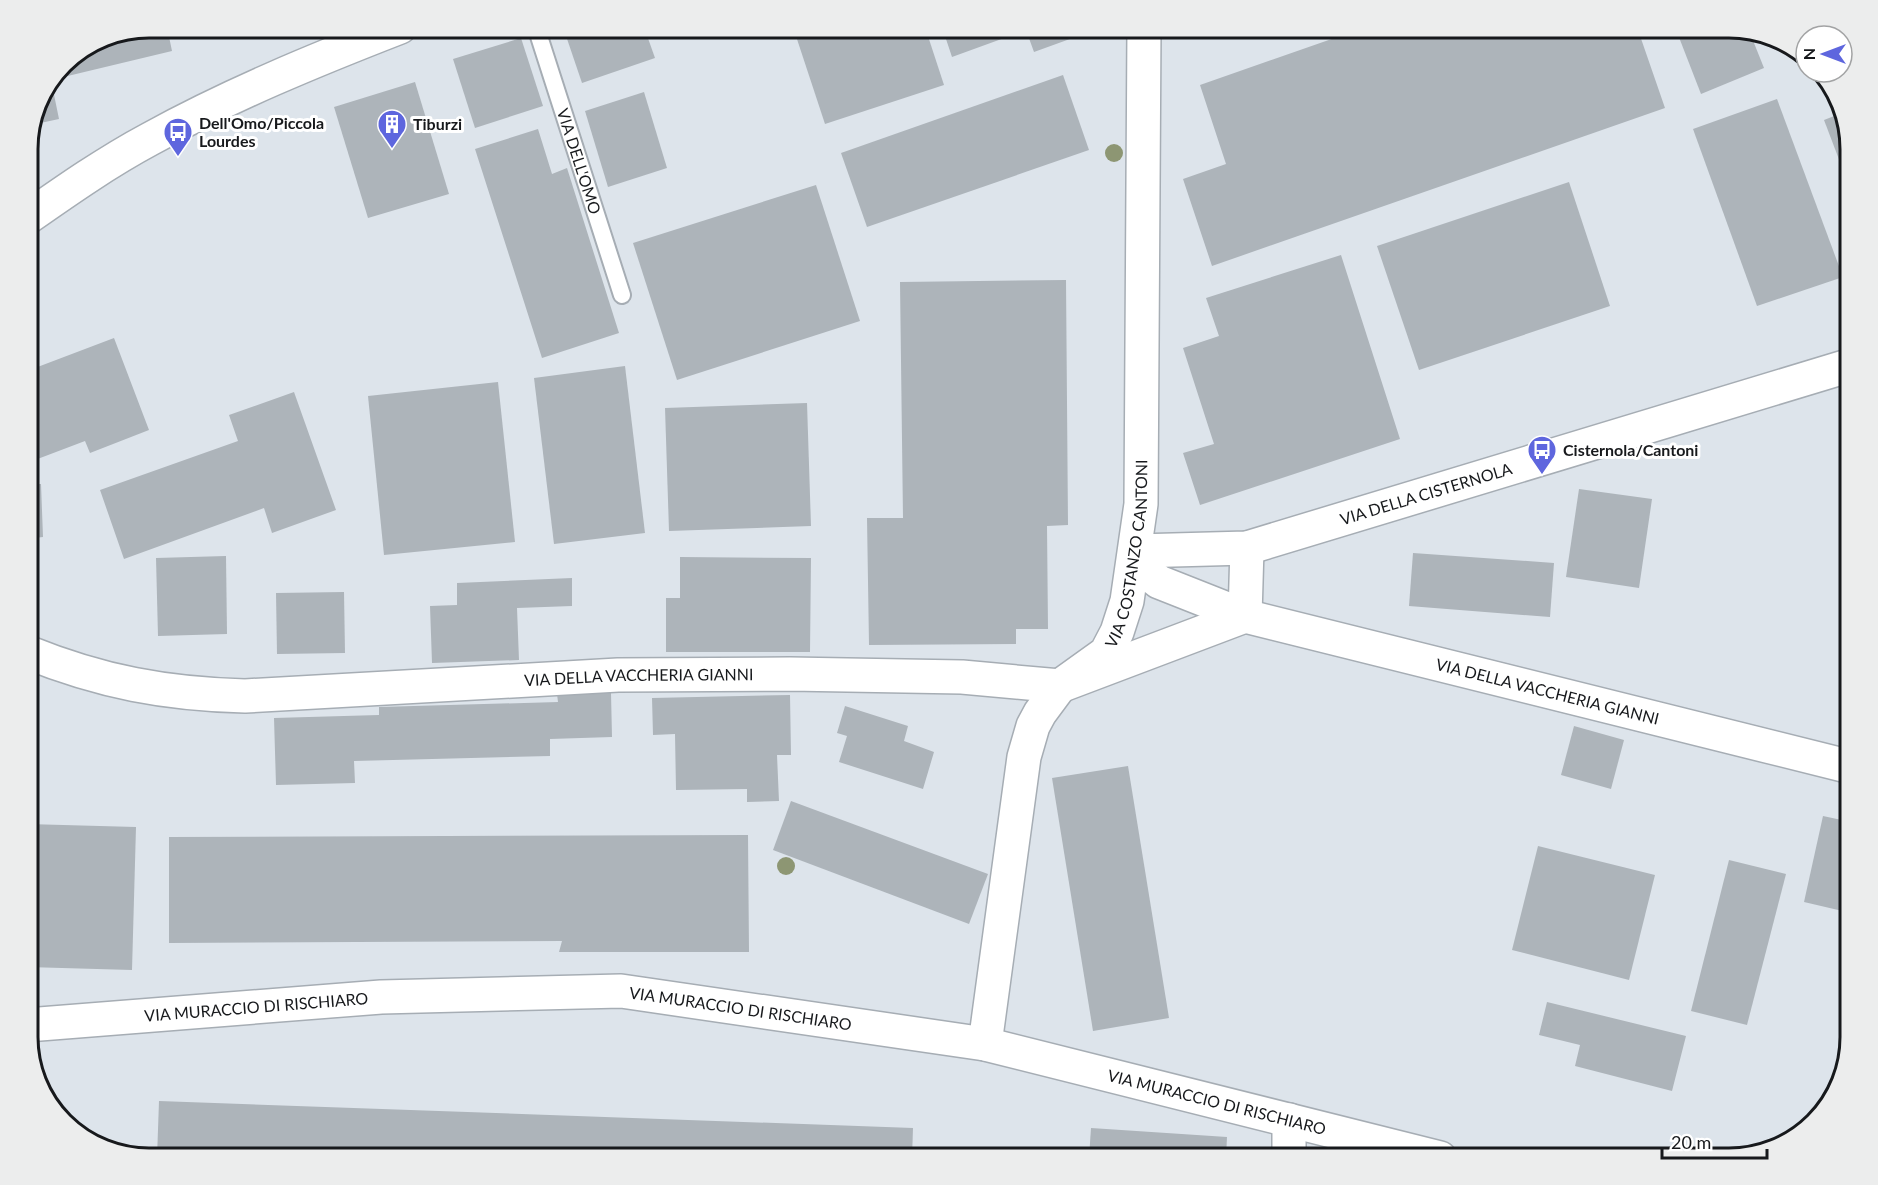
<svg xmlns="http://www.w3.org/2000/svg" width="1878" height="1185" font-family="Lato,sans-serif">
	<rect width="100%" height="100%" fill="#dde4eb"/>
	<g fill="#adb4ba">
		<path d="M148,27H167L172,51L51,80L59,119L31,125L39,95L63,62L102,36Z"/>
		<path d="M563,27H644L655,58L582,83Z"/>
		<path d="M793,27H925L944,85L825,124Z"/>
		<path d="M942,27H1103L1034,52L1026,30L952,57Z"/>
		<path d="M1366,27H1637L1665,108L1212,266L1183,179L1226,164L1200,85Z"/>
		<path d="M1675,27H1730L1750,33L1764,68L1701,94Z"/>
		<path d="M521,38L543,106L475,128L453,59Z"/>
		<path d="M1063,75L1089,150L867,227L841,153Z"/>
		<path d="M415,82L449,194L368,218L334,107Z"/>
		<path d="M644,92L667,168L608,187L585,111Z"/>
		<path d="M1777,99L1843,277L1757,306L1693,129Z"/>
		<path d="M1842,113L1851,148V191L1824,120Z"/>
		<path d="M538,129L552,174L567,168L619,333L542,358L475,149Z"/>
		<path d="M1569,182L1610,306L1419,370L1377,246Z"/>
		<path d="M816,185L860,321L677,380L633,243Z"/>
		<path d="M1341,255L1400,439L1200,505L1183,453L1214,444L1183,348L1219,336L1206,298Z"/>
		<path d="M1066,280L1068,525L1047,526L1048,629H1016V644L869,645L867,518H903L900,282Z"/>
		<path d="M114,338L149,430L90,453L85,441L27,463V371Z"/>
		<path d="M625,366L645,533L554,544L534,378Z"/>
		<path d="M498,382L515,542L384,555L368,396Z"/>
		<path d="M294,392L336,510L272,533L264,508L124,559L100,490L238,441L229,415Z"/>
		<path d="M807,403L811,526L669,531L665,408Z"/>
		<path d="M27,484H41L43,537L34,538L35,549H27Z"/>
		<path d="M1579,489L1652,499L1639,588L1566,577Z"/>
		<path d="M1413,553L1554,563L1550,617L1409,606Z"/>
		<path d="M226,556L227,634L158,636L156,558Z"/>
		<path d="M680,557L811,558L810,652H666V598H680Z"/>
		<path d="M572,578V606L517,608L519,660L432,663L430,606L457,605V583Z"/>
		<path d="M344,592L345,653L277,654L276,593Z"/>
		<path d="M611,693L612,737L550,739V756L354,761L355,783L276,785L274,718L379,715V707L558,702L557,694Z"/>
		<path d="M790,695L791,755H777L779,801L747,802V789L676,790L675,734L653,735L652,698Z"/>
		<path d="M845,706L908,726L904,741L934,752L923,789L839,762L847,736L837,733Z"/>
		<path d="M1574,726L1624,740L1611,789L1561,775Z"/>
		<path d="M1128,766L1169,1018L1093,1031L1052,778Z"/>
		<path d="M791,801L988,874L969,924L773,850Z"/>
		<path d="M1823,816L1851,822V913L1804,902Z"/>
		<path d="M27,824L136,827L132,970L27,967Z"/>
		<path d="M748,835L749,952H559L562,941L169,943V837Z"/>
		<path d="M1538,846L1655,875L1629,980L1512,950Z"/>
		<path d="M1729,860L1786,874L1747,1025L1691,1011Z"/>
		<path d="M1547,1002L1686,1036L1672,1091L1575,1066L1580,1045L1539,1035Z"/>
		<path d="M159,1101L913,1128L912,1158H157Z"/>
		<path d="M1091,1128L1227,1137L1226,1158H1089Z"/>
	</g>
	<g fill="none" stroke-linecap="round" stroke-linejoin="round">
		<g stroke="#a6adb4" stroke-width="20">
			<g id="lane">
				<path id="s1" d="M536,27L622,295"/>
			</g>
		</g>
		<g stroke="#a6adb4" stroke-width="36">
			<g id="street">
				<path d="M27,218C67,190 107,162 150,139C230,95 315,60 400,27"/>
				<path id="s2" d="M1136,551L1145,571L1159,582L1245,616L1851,767"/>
				<path id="s3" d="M1136,551L1247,548L1851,365"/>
				<path d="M1245,616L1247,548"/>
				<path id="s4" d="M27,652C101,682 166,694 245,696L618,675L790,674L962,677L1060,686L1245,616"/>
				<path id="s5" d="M27,1025L381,997L621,991L985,1044L1440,1158"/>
				<path id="s6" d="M985,1044L1024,757L1033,726L1040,713L1060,686L1106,653L1117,632L1127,601L1141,504L1144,27"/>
				<path d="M1289,1158V1120"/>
			</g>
		</g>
		<use href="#lane" stroke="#fff" stroke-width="16"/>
		<use href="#street" stroke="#fff" stroke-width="33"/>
	</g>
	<g fill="#8d9673">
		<circle cx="1114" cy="153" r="9"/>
		<circle cx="786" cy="866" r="9"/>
	</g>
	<defs>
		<g id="building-pin" transform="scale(1.5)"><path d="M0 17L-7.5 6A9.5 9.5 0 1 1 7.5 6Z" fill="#5e66de" stroke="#fff"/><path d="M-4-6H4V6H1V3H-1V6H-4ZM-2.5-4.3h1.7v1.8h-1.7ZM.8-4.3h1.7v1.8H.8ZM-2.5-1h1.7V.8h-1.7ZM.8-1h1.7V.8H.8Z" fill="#fff"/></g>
		<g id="bus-pin" transform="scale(1.5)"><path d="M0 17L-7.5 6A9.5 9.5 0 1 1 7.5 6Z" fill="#5e66de" stroke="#fff"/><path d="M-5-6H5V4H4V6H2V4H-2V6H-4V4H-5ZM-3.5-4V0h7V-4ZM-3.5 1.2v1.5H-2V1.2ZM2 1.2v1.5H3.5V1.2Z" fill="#fff"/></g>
	</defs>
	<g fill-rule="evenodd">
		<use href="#building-pin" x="392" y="124"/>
		<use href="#bus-pin" x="178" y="132"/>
		<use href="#bus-pin" x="1542" y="450"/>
	</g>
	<g text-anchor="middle" stroke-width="6" stroke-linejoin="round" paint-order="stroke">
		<g font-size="16" font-weight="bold" fill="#17191c" stroke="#fff" text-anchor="start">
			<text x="199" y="129">Dell'Omo/Piccola<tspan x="199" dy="18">Lourdes</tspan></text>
			<text x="413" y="130">Tiburzi</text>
			<text x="1563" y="456">Cisternola/Cantoni</text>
		</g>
		<g font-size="16" fill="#17191c" stroke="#fff">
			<text dy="6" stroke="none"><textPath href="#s1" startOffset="141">VIA DELL'OMO</textPath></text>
			<text dy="6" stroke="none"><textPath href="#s3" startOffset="298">VIA DELLA CISTERNOLA</textPath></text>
			<text dy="6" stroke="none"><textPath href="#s6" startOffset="530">VIA COSTANZO CANTONI</textPath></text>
			<text dy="6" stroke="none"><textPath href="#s4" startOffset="618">VIA DELLA VACCHERIA GIANNI</textPath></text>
			<text dy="6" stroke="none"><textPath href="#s2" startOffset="444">VIA DELLA VACCHERIA GIANNI</textPath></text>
			<text dy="6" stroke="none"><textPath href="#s5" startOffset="230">VIA MURACCIO DI RISCHIARO</textPath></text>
			<text dy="6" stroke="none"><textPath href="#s5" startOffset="716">VIA MURACCIO DI RISCHIARO</textPath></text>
			<text dy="6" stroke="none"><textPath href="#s5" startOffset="1202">VIA MURACCIO DI RISCHIARO</textPath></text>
		</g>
	</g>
	<path d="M0 0H1878V1185H0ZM149 38H1729A111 111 0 0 1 1840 149V1037A111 111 0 0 1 1729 1148H149A111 111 0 0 1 38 1037V149A111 111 0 0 1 149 38Z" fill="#eceded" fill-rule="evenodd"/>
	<path fill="none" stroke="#17191c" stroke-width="3" d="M149 38H1729A111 111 0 0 1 1840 149V1037A111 111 0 0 1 1729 1148H149A111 111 0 0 1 38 1037V149A111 111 0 0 1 149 38Z"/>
	<g transform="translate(1824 54) rotate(270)"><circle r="28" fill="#ffffff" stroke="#a2a3a4" stroke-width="1.5"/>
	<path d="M0-4.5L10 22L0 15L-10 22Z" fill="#5e66de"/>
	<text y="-9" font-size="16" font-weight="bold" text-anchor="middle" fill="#17191c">N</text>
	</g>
	<path d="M1662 1149v9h105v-9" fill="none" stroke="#17191c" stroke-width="3"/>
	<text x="1671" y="1149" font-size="18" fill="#17191c" stroke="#ffffff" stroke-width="4.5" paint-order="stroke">20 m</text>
</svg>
